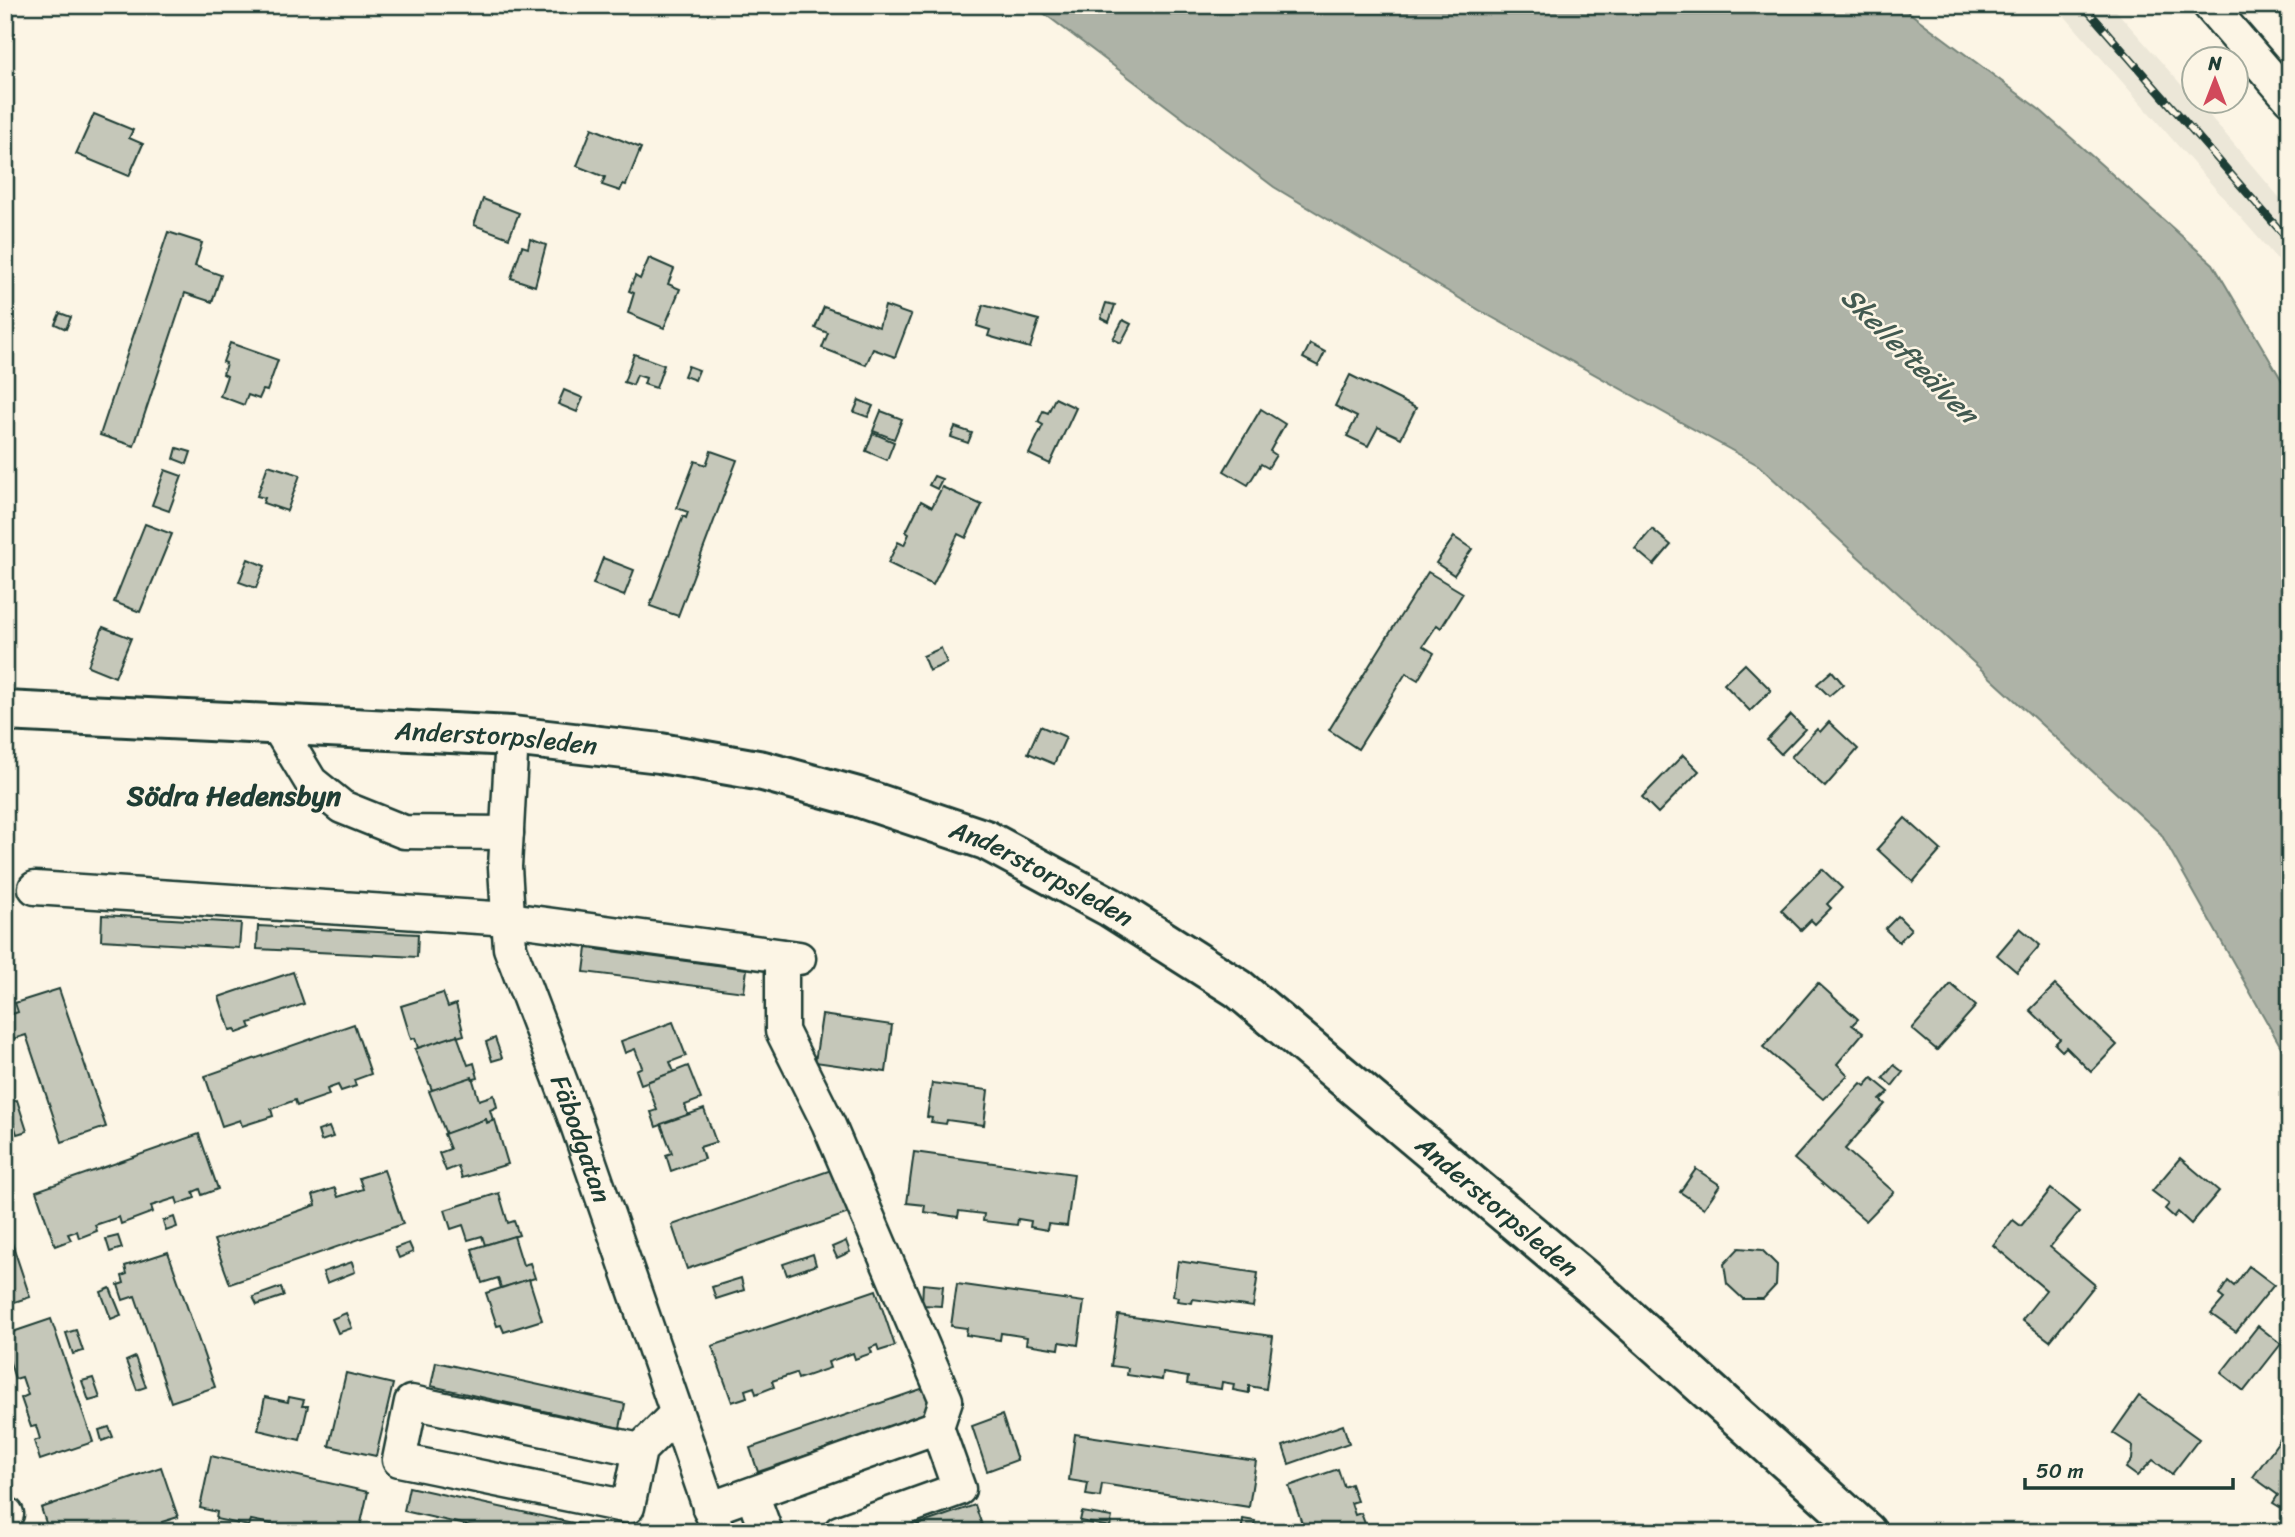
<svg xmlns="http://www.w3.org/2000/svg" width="2295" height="1537" font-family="Sriracha,sans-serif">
	<rect width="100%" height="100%" fill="#fcf5e5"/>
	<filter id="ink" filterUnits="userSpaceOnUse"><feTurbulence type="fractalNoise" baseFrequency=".0143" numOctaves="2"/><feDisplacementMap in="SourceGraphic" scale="14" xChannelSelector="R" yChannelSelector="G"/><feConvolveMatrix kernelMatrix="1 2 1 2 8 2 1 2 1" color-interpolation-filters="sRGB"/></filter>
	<g filter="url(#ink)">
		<path fill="#ece7d8" d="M2055,5H2111L2193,98L2194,102L2204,109L2290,210V274Z"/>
		<path fill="#aeb3a7" stroke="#758479" stroke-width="2" d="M1033,5H1899L2040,110L2213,264L2290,394V1063L2161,834L1758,465L1479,310L1274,187Z"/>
		<g fill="#c5c7b9" stroke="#1f3d34" stroke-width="2">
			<path d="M94,114L133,130L129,138L143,144L129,176L76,154Z"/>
			<path d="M592,128L641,148L626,185L623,184L620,191L602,185L605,177L577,166Z"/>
			<path d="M483,199L519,213L509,238L474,225Z"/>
			<path d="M168,232L202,243L195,266L221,275L212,302L185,293L134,446L100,435Z"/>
			<path d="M530,239L546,245L535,286L511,278L522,246L528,248Z"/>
			<path d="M649,258L674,269L668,284L680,289L664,328L628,313L634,293L629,291L635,276L640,279Z"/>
			<path d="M1106,303L1115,305L1109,322L1101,318Z"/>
			<path d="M983,305L1039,320L1030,348L988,336L990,330L977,326Z"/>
			<path d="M885,306L911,315L895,357L873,349L866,365L822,348L828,333L815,328L824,307L879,327Z"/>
			<path d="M60,313L71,317L66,329L55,324Z"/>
			<path d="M1123,320L1131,324L1121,343L1113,339Z"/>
			<path d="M230,343L278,360L267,391L263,390L259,399L248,395L244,405L220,396L227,376L223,374L226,363L223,362Z"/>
			<path d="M1310,344L1325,352L1318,366L1303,358Z"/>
			<path d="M634,354L664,365L656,388L644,384L646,378L637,375L633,385L624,382Z"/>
			<path d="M688,366L699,370L695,380L684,376Z"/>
			<path d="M1350,375L1416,408L1401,438L1378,427L1368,446L1347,436L1357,417L1335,406Z"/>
			<path d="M564,390L583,398L577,412L558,404Z"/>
			<path d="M1055,398L1076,408L1050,464L1029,454L1043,425L1038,422L1043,411L1048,413Z"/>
			<path d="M859,400L873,406L868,417L854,412Z"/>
			<path d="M1261,409L1285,424L1270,451L1276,455L1268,468L1261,464L1248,485L1224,471Z"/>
			<path d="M881,411L902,419L894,439L873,431Z"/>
			<path d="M955,427L972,433L968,443L951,437Z"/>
			<path d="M873,433L894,442L887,460L866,451Z"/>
			<path d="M177,448L191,452L187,464L174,459Z"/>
			<path d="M711,451L737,460L678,616L650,606L683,516L686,518L688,512L677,508L695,461L706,465Z"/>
			<path d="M268,465L300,475L287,511L263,503L265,498L257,496Z"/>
			<path d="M165,470L182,476L169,511L152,505Z"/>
			<path d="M934,476L942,479L937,489L929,485Z"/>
			<path d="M942,487L982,505L966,538L958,534L933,585L888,563L898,542L904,545L909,534L906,532L921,501L932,507Z"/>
			<path d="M145,524L172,534L140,612L114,602Z"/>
			<path d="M1652,529L1671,545L1654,565L1635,549Z"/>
			<path d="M1454,537L1472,549L1454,575L1436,563Z"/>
			<path d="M603,558L634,570L624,596L593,584Z"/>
			<path d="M248,559L265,566L256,588L239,582Z"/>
			<path d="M1428,572L1463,593L1441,628L1437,625L1423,646L1434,653L1418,680L1406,673L1358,749L1329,730Z"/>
			<path d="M103,627L131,638L115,677L88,666Z"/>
			<path d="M941,648L947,663L929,671L923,656Z"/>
			<path d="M1745,664L1771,690L1750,711L1724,684Z"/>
			<path d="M1832,671L1843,684L1829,696L1817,684Z"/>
			<path d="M1791,715L1805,729L1781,754L1767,740Z"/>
			<path d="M1829,722L1858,749L1825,787L1791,757L1817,729L1820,732Z"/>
			<path d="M1040,726L1066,737L1054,764L1028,753Z"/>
			<path d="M1683,755L1699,771L1658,813L1642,797Z"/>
			<path d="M1905,818L1941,850L1913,882L1877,849Z"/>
			<path d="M1822,869L1842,888L1827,904L1831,908L1815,924L1811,920L1801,930L1781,910Z"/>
			<path d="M102,915L241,923L239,948L101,940Z"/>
			<path d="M1898,916L1911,929L1899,942L1885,929Z"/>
			<path d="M258,926L418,934L417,957L257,949Z"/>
			<path d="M2020,928L2040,945L2017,972L1997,955Z"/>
			<path d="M587,948L747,969L744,992L584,972Z"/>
			<path d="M293,972L304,1004L249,1023L251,1028L237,1033L235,1029L230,1030L219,997Z"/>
			<path d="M1818,983L1858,1019L1852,1025L1863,1033L1837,1064L1848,1075L1823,1099L1763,1047Z"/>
			<path d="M1951,984L1976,1006L1937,1050L1912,1029Z"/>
			<path d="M2055,985L2117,1045L2091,1072L2066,1047L2062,1051L2055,1044L2060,1039L2030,1010Z"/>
			<path d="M59,989L106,1127L62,1142L26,1035L13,1039L6,1016L18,1012L15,1003Z"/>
			<path d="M443,993L448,1007L456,1004L464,1035L418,1048L415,1038L411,1039L401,1006Z"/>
			<path d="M822,1015L892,1025L886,1072L815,1062Z"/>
			<path d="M673,1022L686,1056L670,1062L674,1072L641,1084L636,1070L642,1067L635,1049L625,1053L621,1041Z"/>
			<path d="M354,1024L371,1074L354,1080L356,1086L341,1091L338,1085L327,1089L329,1095L297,1106L295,1100L271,1109L273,1116L242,1126L240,1120L222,1126L205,1076Z"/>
			<path d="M457,1035L468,1065L474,1063L478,1078L432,1090L415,1049Z"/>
			<path d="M495,1038L502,1058L492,1061L486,1042Z"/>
			<path d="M1894,1065L1903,1072L1892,1086L1883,1078Z"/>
			<path d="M688,1066L701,1099L685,1105L688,1115L656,1127L651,1112L657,1110L647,1082Z"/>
			<path d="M472,1077L479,1100L494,1095L497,1107L490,1110L493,1120L487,1123L486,1119L446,1134L429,1091Z"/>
			<path d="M1872,1078L1889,1092L1880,1100L1885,1104L1845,1149L1894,1192L1866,1221L1794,1159L1861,1083L1865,1086Z"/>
			<path d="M932,1083L988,1090L984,1125L947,1120L946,1124L931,1122L932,1118L927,1117Z"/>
			<path d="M17,1100L27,1131L17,1134L7,1104Z"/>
			<path d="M704,1109L716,1142L700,1147L704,1159L671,1171L666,1155L672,1153L661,1124Z"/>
			<path d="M486,1119L487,1123L495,1120L508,1164L462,1178L458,1166L446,1171L439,1153L450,1149L444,1134Z"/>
			<path d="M329,1127L333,1137L321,1141L318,1131Z"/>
			<path d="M199,1134L218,1189L202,1195L200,1189L193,1192L195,1198L178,1204L176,1198L151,1206L153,1212L121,1224L119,1217L95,1225L97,1231L79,1238L77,1231L68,1234L71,1240L55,1246L36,1191Z"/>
			<path d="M914,1152L1074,1174L1067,1226L1048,1224L1047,1230L1030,1227L1031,1221L1018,1219L1017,1225L983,1221L984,1214L959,1211L958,1217L924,1212L925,1205L907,1203Z"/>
			<path d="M2180,1158L2219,1191L2191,1224L2178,1212L2174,1217L2165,1209L2169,1204L2152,1191Z"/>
			<path d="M840,1167L855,1211L687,1269L672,1225Z"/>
			<path d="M1696,1169L1720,1185L1704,1208L1680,1192Z"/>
			<path d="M384,1170L403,1224L230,1284L214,1240L316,1205L313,1195L335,1188L338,1197L363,1189L359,1178Z"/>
			<path d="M2051,1189L2079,1212L2050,1247L2095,1285L2050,1341L2022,1320L2046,1290L1993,1245L2013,1220L2021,1226Z"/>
			<path d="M499,1193L508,1223L514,1221L519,1235L485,1245L482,1236L468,1240L463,1225L451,1229L445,1210Z"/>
			<path d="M174,1217L177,1227L166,1231L163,1221Z"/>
			<path d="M5,1222L30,1297L5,1305Z"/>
			<path d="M118,1236L122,1248L110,1252L106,1239Z"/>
			<path d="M514,1236L523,1265L530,1263L535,1278L501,1288L498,1278L482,1283L472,1249Z"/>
			<path d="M846,1241L850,1252L837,1258L832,1247Z"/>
			<path d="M409,1243L413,1252L399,1258L395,1248Z"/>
			<path d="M1739,1248L1762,1250L1777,1265L1776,1285L1763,1299H1743L1727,1284L1724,1264Z"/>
			<path d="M168,1252L215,1387L171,1402L135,1296L123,1300L118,1285L124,1283L122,1276L127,1274L125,1266Z"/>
			<path d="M813,1254L816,1265L787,1275L783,1264Z"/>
			<path d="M1178,1261L1258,1273L1253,1307L1193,1299L1192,1303L1177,1301L1178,1297L1173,1296Z"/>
			<path d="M352,1262L355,1272L327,1283L323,1272Z"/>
			<path d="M2249,1266L2274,1285L2236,1332L2211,1314L2224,1299L2219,1295L2228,1281L2234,1286Z"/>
			<path d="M741,1278L744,1290L716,1299L712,1287Z"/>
			<path d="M529,1279L542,1320L504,1332L501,1325L497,1326L486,1293Z"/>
			<path d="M923,1284L943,1286L941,1306L922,1305Z"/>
			<path d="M957,1284L1084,1302L1078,1345L1060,1342L1059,1349L1026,1344L1027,1337L1001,1333L1000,1340L966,1335L967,1328L951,1326Z"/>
			<path d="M281,1287L284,1296L257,1305L253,1297Z"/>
			<path d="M110,1288L121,1315L111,1319L101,1292Z"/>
			<path d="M876,1290L895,1346L879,1351L877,1345L870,1348L872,1353L855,1359L853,1353L828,1362L830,1368L798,1379L796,1373L772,1381L774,1387L756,1394L754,1387L745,1390L747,1397L732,1402L712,1346Z"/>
			<path d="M346,1313L352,1328L338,1333L332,1319Z"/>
			<path d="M1118,1315L1273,1336L1266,1389L1249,1386V1393L1233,1390L1234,1384L1222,1382L1221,1389L1187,1384L1188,1377L1163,1373L1162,1380L1127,1375L1128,1368L1111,1366Z"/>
			<path d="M51,1319L93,1442L40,1460L34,1441L40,1439L36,1426L31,1427L21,1398L28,1395L22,1377L15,1379L5,1346L10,1344L7,1334Z"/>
			<path d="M2258,1326L2281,1344L2244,1391L2221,1373Z"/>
			<path d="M76,1330L83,1351L73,1354L66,1333Z"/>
			<path d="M135,1357L146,1387L137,1390L126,1361Z"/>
			<path d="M436,1362L625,1404L620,1428L431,1386Z"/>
			<path d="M346,1373L393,1384L376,1456L329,1446Z"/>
			<path d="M93,1378L100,1398L89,1401L82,1381Z"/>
			<path d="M924,1388L932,1412L758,1472L750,1448Z"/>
			<path d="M2139,1396L2199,1439L2172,1474L2153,1460L2137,1476L2126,1468L2132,1460L2133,1446L2113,1433Z"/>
			<path d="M265,1397L288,1402L289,1397L304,1400L302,1406H308L300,1440L258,1430Z"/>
			<path d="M1002,1415L1017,1460L987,1471L972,1426Z"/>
			<path d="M1343,1425L1349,1443L1289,1464L1283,1446Z"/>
			<path d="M109,1427L113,1437L102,1441L99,1430Z"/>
			<path d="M1075,1434L1256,1461L1249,1507L1102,1484L1100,1497L1086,1495L1088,1483L1069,1480Z"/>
			<path d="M2281,1438L2290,1445V1513L2273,1503L2278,1495L2253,1477Z"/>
			<path d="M211,1456L368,1492L359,1532H274L276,1525L251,1520L249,1526L216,1519L217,1512L200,1508Z"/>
			<path d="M161,1467L178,1517L162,1522L164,1528L154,1532H49L41,1508Z"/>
			<path d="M1338,1469L1344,1487L1351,1484L1357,1501L1351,1503L1355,1515L1361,1513L1368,1532H1305L1289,1486Z"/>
			<path d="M409,1487L614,1532H497L404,1511Z"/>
			<path d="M975,1505L983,1528L974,1532H897Z"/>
			<path d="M1082,1512L1112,1517L1110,1527L1080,1521Z"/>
			<path d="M1243,1519L1255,1521L1253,1532H1241Z"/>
			<path d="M1156,1523L1186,1527L1185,1532H1155Z"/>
		</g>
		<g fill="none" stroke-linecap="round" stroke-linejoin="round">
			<g stroke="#1f3d34" stroke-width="37">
				<g id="minor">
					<path d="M2209,5L2290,99"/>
					<path d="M276,724L311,782L342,807L404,832L507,833"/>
					<path id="s1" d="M512,736L505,867L510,948L575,1119L718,1532"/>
					<path d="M35,888L509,919L799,958"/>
					<path d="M782,956V1031L828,1123L946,1400L937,1427"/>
					<path d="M640,1450L628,1507L399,1460L411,1402L640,1450L676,1414"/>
					<path d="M752,1494L766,1532"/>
					<path d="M709,1509L937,1427L959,1489L840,1532"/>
					<path d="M5,1515L7,1514"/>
				</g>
			</g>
			<g stroke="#1f3d34" stroke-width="44">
				<g id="major">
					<path id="s2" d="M5,711L512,736L660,753L763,771L858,797L986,840L1110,907L1239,989L1591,1285L1866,1532"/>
				</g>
			</g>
			<use href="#minor" stroke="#fcf5e5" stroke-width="32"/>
			<use href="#major" stroke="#fcf5e5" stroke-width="38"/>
			<g stroke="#1f3d34" stroke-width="8">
				<path id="rail" d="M2083,5L2290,242"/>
			</g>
			<use href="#rail" stroke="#fcf5e5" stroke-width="5" stroke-dasharray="16" stroke-linecap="butt"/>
		</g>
	</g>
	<g text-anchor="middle" stroke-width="5" stroke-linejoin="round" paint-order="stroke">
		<g font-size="26" fill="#1f3d34" stroke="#fcf5e5">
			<text dy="9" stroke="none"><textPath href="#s2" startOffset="492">Anderstorpsleden</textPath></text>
			<text dy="9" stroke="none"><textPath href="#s2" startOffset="1059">Anderstorpsleden</textPath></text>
			<text dy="9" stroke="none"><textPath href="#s1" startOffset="416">Fäbodgatan</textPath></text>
			<text dy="9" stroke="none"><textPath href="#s2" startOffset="1626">Anderstorpsleden</textPath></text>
		</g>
		<g font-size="28" font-style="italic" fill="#435a51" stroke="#fcf5e5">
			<text transform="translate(1910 355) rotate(45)" y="10">Skellefteälven</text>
		</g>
		<g font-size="28" font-weight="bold" fill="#1f3d34" stroke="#fcf5e5">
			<text x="234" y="805">Södra Hedensbyn</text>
		</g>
	</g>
	<rect width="2295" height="1537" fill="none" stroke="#fcf5e5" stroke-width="28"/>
	<rect x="14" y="14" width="2267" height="1509" fill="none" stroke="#1f3d34" stroke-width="2.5" filter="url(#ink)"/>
	<g transform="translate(2215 80)"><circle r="33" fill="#fcf5e5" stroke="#a4ab9e" stroke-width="2"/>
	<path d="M0-5L12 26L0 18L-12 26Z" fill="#d1495b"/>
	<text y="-10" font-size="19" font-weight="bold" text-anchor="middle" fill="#1f3d34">N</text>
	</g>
	<path d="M2025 1478v10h208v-10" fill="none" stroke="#1f3d34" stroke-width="3.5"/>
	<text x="2036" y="1478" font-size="21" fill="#1f3d34" stroke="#fcf5e5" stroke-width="5" paint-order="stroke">50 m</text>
</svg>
